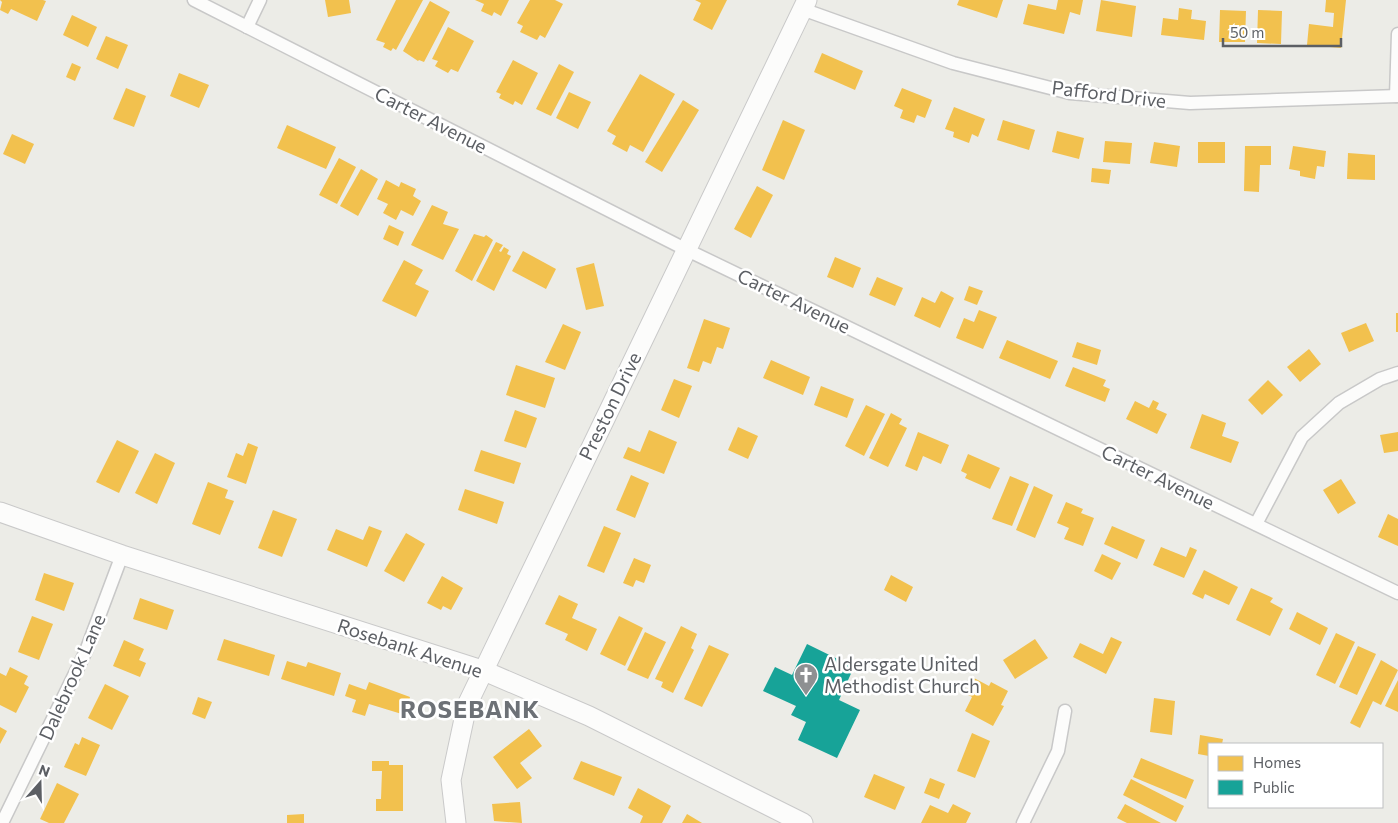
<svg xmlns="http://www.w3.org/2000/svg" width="1398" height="823" font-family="Commissioner,sans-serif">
	<rect width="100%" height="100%" fill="#ecece7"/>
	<g fill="#f2c14e">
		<path d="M0,0H43L46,1L37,21L11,9L8,14L0,10L2,2Z"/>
		<path d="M325,0H349L351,13L328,17Z"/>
		<path d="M396,0H423L396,50L393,48L391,51L383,47L385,43L376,40Z"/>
		<path d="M475,0H509L501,16L494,12L492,16L481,11L484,4Z"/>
		<path d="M530,0H555L563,4L545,38L540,35L537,40L520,32L523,26L517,23Z"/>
		<path d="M695,0H727L712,30L693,20L701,3Z"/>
		<path d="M959,0H1003L997,18L957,5Z"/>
		<path d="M1058,0H1083L1080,15L1070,12L1064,34L1023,24L1028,4L1056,10Z"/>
		<path d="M1101,0L1136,6L1132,37L1096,31Z"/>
		<path d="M1326,0H1346L1341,48L1307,45L1309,24L1333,27L1334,13L1325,12Z"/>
		<path d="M430,1L450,12L424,62L419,60L418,61L403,51Z"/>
		<path d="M1179,8L1192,10L1191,19L1206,21L1204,40L1161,35L1163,18L1178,20Z"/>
		<path d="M1220,10L1246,11L1245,42H1219Z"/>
		<path d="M1258,10L1282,11L1281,44L1257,43Z"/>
		<path d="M72,15L97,27L88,47L63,35Z"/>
		<path d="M448,27L474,41L458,72L451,69L448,73L435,66L438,61L432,59Z"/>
		<path d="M106,36L128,45L118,69L96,59Z"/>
		<path d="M822,53L863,71L855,90L814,72Z"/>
		<path d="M513,60L538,73L522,105L515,101L513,105L499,98L501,94L496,92Z"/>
		<path d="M72,63L81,67L75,81L66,77Z"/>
		<path d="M559,64L574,72L551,116L536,109Z"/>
		<path d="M179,73L209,85L199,108L170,96Z"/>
		<path d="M640,74L675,94L643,152L630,145L627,152L612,144L616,136L607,131Z"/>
		<path d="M126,88L146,96L134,127L113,119Z"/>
		<path d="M902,88L932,100L925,118L917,115L914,123L900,118L903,110L894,106Z"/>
		<path d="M569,92L591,102L578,129L556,118Z"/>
		<path d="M683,100L699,110L662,172L645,162Z"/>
		<path d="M954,107L985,119L978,137L972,134L969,143L953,137L954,132L945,129Z"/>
		<path d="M783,120L805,130L784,180L762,170Z"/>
		<path d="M1003,120L1035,130L1029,150L997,140Z"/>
		<path d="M287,125L336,147L326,169L277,148Z"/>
		<path d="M1057,131L1084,138L1079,159L1052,152Z"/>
		<path d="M12,134L34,144L25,164L3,154Z"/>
		<path d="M1105,141L1132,143L1130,164L1103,162Z"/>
		<path d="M1154,142L1180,146L1177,167L1150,163Z"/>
		<rect x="1198" y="142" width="27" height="21"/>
		<path d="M1245,146H1271V165H1260L1259,192L1244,191Z"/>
		<path d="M1293,146L1326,151L1324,167L1317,166L1315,179L1300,176V171L1289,169Z"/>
		<path d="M1348,153L1375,155V180L1347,179Z"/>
		<path d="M339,158L356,167L337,204L319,195Z"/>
		<path d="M1092,168L1111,170L1109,184L1091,182Z"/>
		<path d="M361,169L378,179L358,216L340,206Z"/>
		<path d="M386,180L399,187L401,182L416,189L413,196L421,201L413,216L401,210L396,220L383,213L388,204L377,199Z"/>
		<path d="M757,186L773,195L751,238L734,229Z"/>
		<path d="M432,205L448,212L443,224L459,229L443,260L411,245Z"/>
		<path d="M389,225L404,232L398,246L383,239Z"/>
		<path d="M474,234L484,237L486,235L493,240L472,281L455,271Z"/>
		<path d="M496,242L503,245L499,251L501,252L504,247L509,250L507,254L511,256L494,291L476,281Z"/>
		<path d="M523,251L556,269L546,289L512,271Z"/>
		<path d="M835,257L861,268L853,288L827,277Z"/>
		<path d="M404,260L423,270L415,284L429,291L416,317L382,301Z"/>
		<path d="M594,263L604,306L586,310L576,268Z"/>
		<path d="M877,277L903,288L895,306L869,295Z"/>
		<path d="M969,286L983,291L977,305L964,300Z"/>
		<path d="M941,291L954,298L940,328L914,316L922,297L935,303Z"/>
		<path d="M979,310L997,317L983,349L956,338L964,318L974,322Z"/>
		<rect x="1396" y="313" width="2" height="19"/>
		<path d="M704,319L730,328L723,349L717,347L711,364L703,361L699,372L687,368Z"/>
		<path d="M1366,323L1374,341L1349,352L1341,333Z"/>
		<path d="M563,324L581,332L565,370L545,362Z"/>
		<path d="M1007,340L1058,361L1050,379L999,358Z"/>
		<path d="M1077,342L1101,350L1097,365L1072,357Z"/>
		<path d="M1309,349L1321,364L1300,382L1287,367Z"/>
		<path d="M771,360L810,377L803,395L763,378Z"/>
		<path d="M516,365L555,378L545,408L506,395Z"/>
		<path d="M1073,367L1106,380L1103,386L1110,389L1105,402L1065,386Z"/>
		<path d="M674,379L692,386L679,418L661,410Z"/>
		<path d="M1268,380L1283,395L1262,415L1248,400Z"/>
		<path d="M821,386L854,399L847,418L814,405Z"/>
		<path d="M1153,400L1159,403L1156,409L1167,414L1157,434L1126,419L1135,401L1149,408Z"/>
		<path d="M866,405L885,414L864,456L845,446Z"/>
		<path d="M515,410L537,418L526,448L504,441Z"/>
		<path d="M891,413L902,419L899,424L907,428L888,467L869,458Z"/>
		<path d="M1202,414L1226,423L1222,436L1239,442L1231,463L1190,448Z"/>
		<path d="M738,427L758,436L748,459L728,450Z"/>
		<path d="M649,430L677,442L664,474L623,458L628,447L640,452Z"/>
		<path d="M918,432L949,445L941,464L923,456L917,471L905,466Z"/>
		<path d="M1398,432V451L1384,453L1380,435Z"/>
		<path d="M117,440L139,451L119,493L96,482Z"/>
		<path d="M248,443L258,447L246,484L227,477L236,453L243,456Z"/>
		<path d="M481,450L521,463L514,484L474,471Z"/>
		<path d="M155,453L175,463L157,504L135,493Z"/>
		<path d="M968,454L1000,468L990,489L965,478L967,474L961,471Z"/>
		<path d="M631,475L649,483L635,518L616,510Z"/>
		<path d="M1010,476L1029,484L1012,526L992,519Z"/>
		<path d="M1341,479L1356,503L1338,514L1323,490Z"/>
		<path d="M208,482L228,490L225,498L234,501L220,535L192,524Z"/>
		<path d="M1034,486L1053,495L1035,538L1016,530Z"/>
		<path d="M465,489L504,502L497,524L458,510Z"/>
		<path d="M1066,502L1083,509L1081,513L1094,518L1083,546L1064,539L1069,528L1057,523Z"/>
		<path d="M273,510L297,519L282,557L258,548Z"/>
		<path d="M1388,514L1398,519V546L1378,537Z"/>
		<path d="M369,526L382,531L367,567L327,550L336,529L363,540Z"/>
		<path d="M604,526L621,533L604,573L587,566Z"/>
		<path d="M1112,526L1145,540L1137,559L1104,544Z"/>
		<path d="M406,533L425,544L404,582L384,571Z"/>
		<path d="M1161,547L1186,557L1190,547L1197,550L1184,578L1153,565Z"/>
		<path d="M1102,554L1121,563L1112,580L1094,571Z"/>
		<path d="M634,558L651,565L644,583L636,580L633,587L623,583Z"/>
		<path d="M1204,570L1238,587L1229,605L1205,594L1203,599L1192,594Z"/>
		<path d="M44,573L74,583L64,611L35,600Z"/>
		<path d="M891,575L913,587L906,602L884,590Z"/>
		<path d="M442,576L463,588L451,610L443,606L441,610L427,603Z"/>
		<path d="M1251,588L1273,598L1270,602L1283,609L1270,636L1236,620Z"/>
		<path d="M559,595L578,604L572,618L597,629L587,651L565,640L568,634L545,624Z"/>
		<path d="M140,598L174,610L167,630L133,619Z"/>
		<path d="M1297,612L1328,628L1320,645L1289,629Z"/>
		<path d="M32,616L53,624L39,660L18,652Z"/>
		<path d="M619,616L643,628L625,666L600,654Z"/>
		<path d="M681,626L697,634L691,648L694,650L673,693L661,687L663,682L655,679Z"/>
		<path d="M645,632L666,642L648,679L627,670Z"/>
		<path d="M1336,633L1355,642L1335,684L1316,675Z"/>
		<path d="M1111,637L1122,642L1106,674L1073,657L1080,643L1103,654Z"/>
		<path d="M224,639L275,655L269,676L217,660Z"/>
		<path d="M1035,639L1048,658L1015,679L1003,660Z"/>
		<path d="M124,640L144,649L139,660L146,663L140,677L113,666Z"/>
		<path d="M709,645L729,654L702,707L684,699Z"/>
		<path d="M1358,646L1376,654L1357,695L1339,687Z"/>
		<path d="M1381,660L1398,670L1381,705L1373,701L1360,728L1350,723Z"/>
		<path d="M287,661L306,667L308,662L341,673L334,696L281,679Z"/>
		<path d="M10,667L28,676L24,684L29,687L16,713L0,705V673L6,676Z"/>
		<path d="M974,678L989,686L991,682L1008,691L1001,705L1004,706L993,726L965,711L972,697L965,693Z"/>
		<path d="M1398,680V712L1385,706Z"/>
		<path d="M369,682L410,697L405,715L369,704L365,716L352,712L356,700L345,696L349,684L366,690Z"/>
		<path d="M105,684L129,696L112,730L88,718Z"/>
		<path d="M198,697L212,702L205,719L192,714Z"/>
		<path d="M1154,698L1175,701L1172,735L1150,732Z"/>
		<path d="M0,727L7,731L0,744Z"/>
		<path d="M529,729L542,746L520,763L532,778L517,789L493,757Z"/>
		<path d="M972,733L990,741L975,778L957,771Z"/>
		<path d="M1200,735L1223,739L1222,744H1209V756L1198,754Z"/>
		<path d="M82,737L100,745L86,776L64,767L75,743L79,745Z"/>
		<path d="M1141,758L1194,780L1186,799L1133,777Z"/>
		<path d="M372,761H389V765H403V811H376V799H381L382,771H372Z"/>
		<path d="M581,761L622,777L614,796L573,779Z"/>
		<path d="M874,774L905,787L895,810L864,797Z"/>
		<path d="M930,778L945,784L939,799L924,793Z"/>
		<path d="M1131,779L1184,806L1176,822L1123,795Z"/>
		<path d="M57,783L79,794L64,823H49L40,819Z"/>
		<path d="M638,788L671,806L662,823H640L643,816L628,808Z"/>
		<path d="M520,802L522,823L494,821L492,804Z"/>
		<path d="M953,804L971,813L966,823H921L930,805L948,813Z"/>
		<path d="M1125,804L1161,823H1127L1117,818Z"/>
		<path d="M304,814V823H287V815Z"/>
		<path d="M687,814L702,823H682Z"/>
	</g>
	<path fill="#17a398" d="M807,644L854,667L839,700L860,710L837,758L798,740L806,722L791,715L796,706L763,691L775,667L792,675Z"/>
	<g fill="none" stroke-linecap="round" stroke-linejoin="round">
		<g stroke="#c8c8c8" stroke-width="15">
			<g id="street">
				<path d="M194,0L685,249L1398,593"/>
				<path d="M802,9L953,63L1070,93L1190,103L1398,96"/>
				<path d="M247,27L260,0"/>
				<path d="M1396,96L1398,34"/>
				<path d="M1256,524L1302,437L1339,403L1380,379L1398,373"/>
				<path d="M2,823L86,651L122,555"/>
				<path d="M1023,823L1058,751L1065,711"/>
			</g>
		</g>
		<g stroke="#c9c9c9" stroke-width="21">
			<g id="secondary">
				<path d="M0,512L122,555L482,670L589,716L803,823"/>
				<path d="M456,823L451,780L467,705L807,0"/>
			</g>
		</g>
		<use href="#street" stroke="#fcfcfb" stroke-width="12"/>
		<use href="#secondary" stroke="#fcfcfb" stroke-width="19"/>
	</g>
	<defs>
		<g id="church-pin" transform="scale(1.25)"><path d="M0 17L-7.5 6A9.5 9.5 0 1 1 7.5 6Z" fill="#8e9092" stroke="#fff"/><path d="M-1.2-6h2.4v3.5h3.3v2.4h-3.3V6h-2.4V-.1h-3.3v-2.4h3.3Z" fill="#fff"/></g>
	</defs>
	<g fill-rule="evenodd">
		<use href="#church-pin" x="806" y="675"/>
	</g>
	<g text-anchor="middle" stroke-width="5" stroke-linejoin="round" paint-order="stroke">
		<g font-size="19" fill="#5c5f64" stroke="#fff">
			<text transform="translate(1109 94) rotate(7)" y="7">Pafford Drive</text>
			<text transform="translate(431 120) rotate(27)" y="7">Carter Avenue</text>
			<text transform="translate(794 301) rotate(26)" y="7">Carter Avenue</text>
			<text transform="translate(610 406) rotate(-64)" y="7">Preston Drive</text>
			<text transform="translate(1158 477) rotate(26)" y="7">Carter Avenue</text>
			<text transform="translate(410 648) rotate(18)" y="7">Rosebank Avenue</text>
			<text transform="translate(72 677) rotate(-66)" y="7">Dalebrook Lane</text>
		</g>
		<g font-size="19" fill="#5c5f64" stroke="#fff" text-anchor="start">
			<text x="824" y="671">Aldersgate United<tspan x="824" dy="22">Methodist Church</tspan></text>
		</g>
		<g font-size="24" font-weight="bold" letter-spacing="1" fill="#6d7176" stroke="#fff">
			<text x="470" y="718">ROSEBANK</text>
		</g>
	</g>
	<rect x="1208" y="743" width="175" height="65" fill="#ffffff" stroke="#bebfc1"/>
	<rect x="1218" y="756" width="25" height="15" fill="#f2c14e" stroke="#bebfc1"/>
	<text x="1253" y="768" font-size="15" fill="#5c5f64">Homes</text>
	<rect x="1218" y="780" width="25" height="15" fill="#17a398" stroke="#bebfc1"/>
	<text x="1253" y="793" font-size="15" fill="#5c5f64">Public</text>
	<g transform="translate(40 783) rotate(20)" stroke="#ffffff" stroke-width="4" paint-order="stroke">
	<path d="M0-4L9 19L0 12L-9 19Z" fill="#5c5f64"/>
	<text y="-8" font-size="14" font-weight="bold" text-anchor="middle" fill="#5c5f64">N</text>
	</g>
	<path d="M1223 38v8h118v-8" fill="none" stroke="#5c5f64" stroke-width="2.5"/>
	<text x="1230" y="38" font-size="15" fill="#5c5f64" stroke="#ffffff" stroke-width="4" paint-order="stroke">50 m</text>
</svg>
